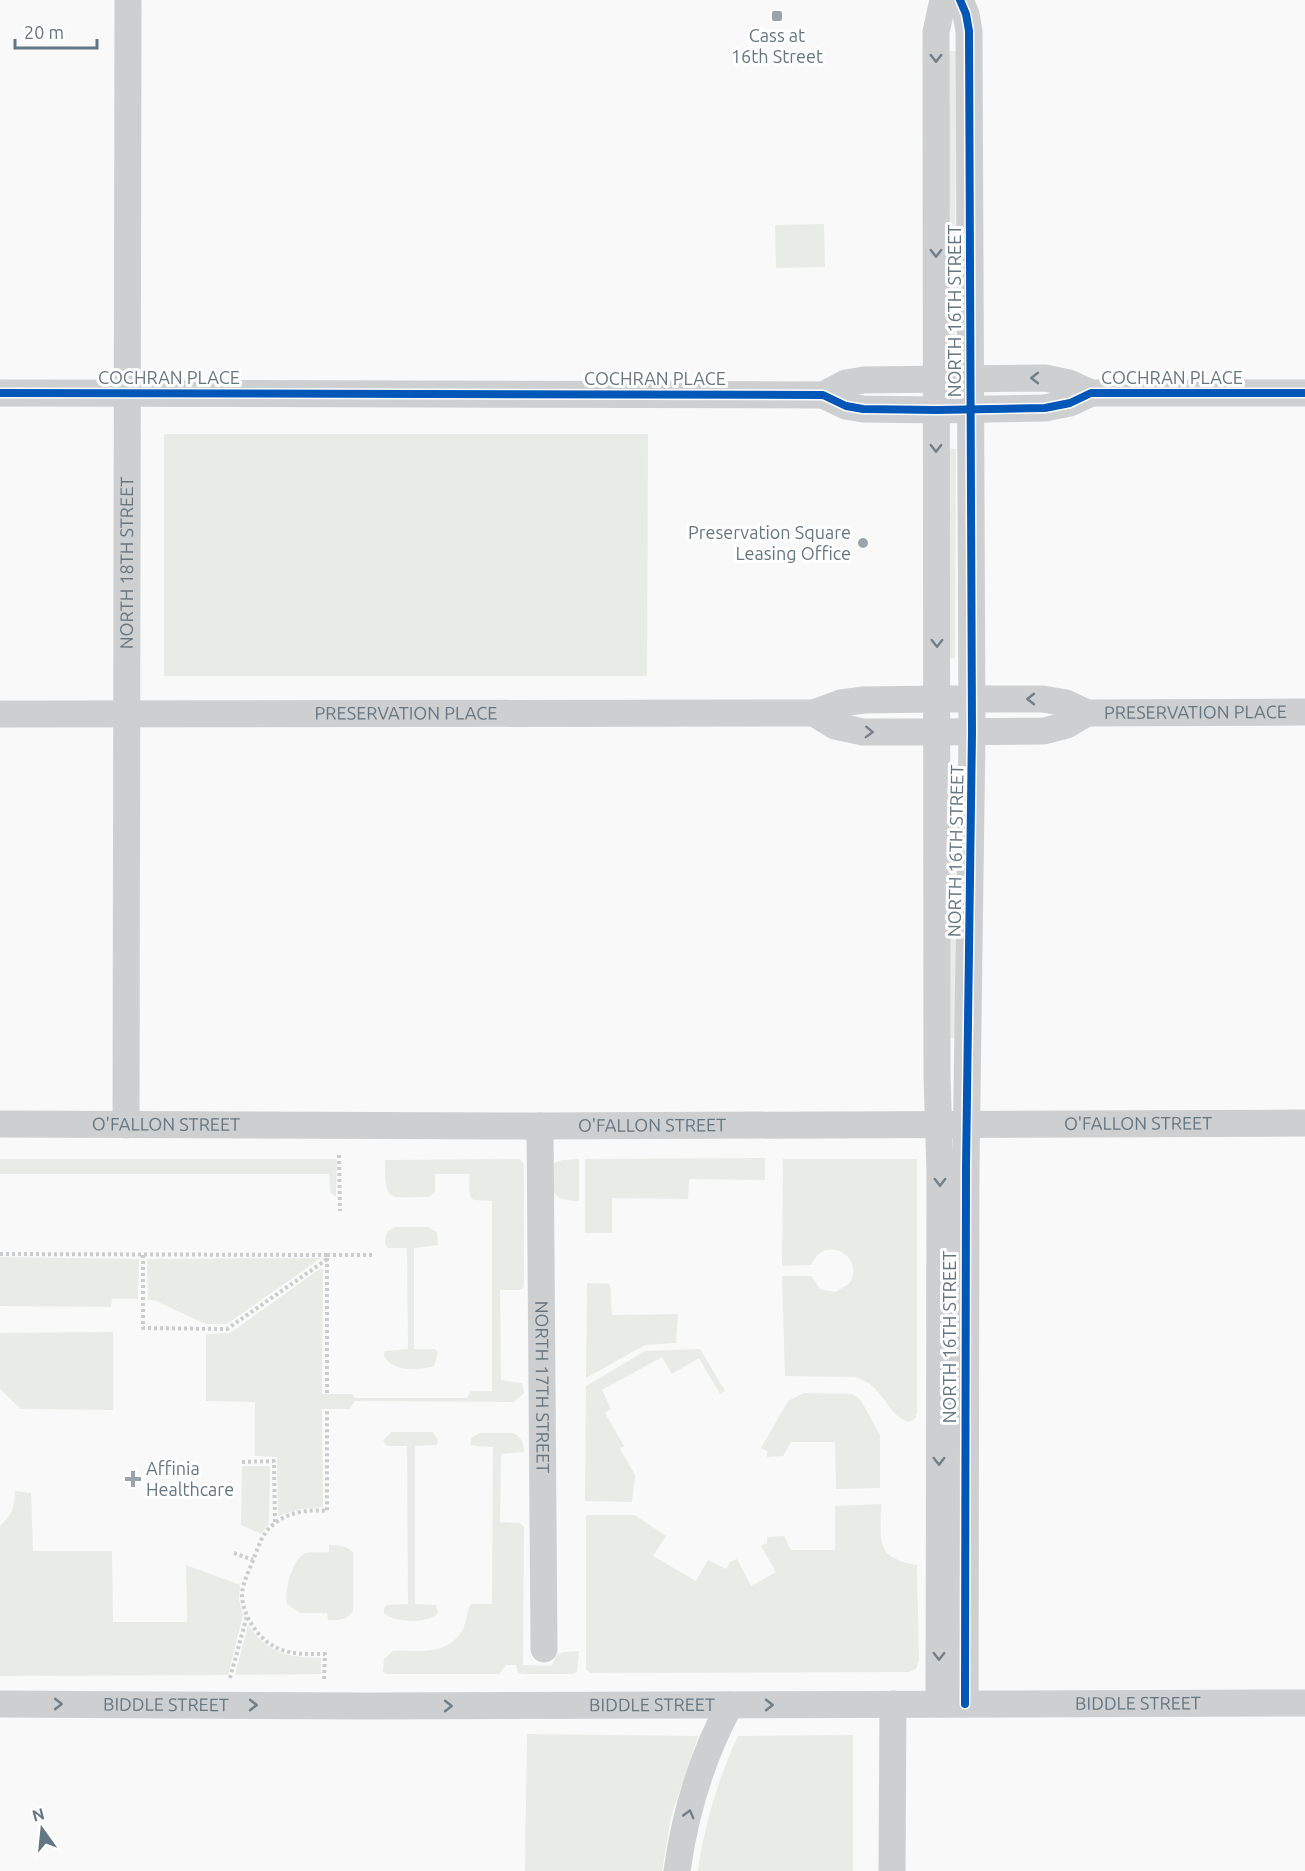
<svg xmlns="http://www.w3.org/2000/svg" width="1305" height="1871" font-family="Ubuntu,sans-serif">
	<rect width="100%" height="100%" fill="#f9f9f9"/>
	<g fill="#e8ebe6">
		<path d="M946,51H956L955,335H946Z"/>
		<path d="M824,224L825,267L776,268L775,225Z"/>
		<path d="M164,434H648L647,676H164Z"/>
		<path d="M946,448L956,449L955,658L946,659Z"/>
		<rect x="946" y="770" width="9" height="268"/>
		<path d="M765,1158V1180L689,1179L688,1199L612,1198V1233H585V1159Z"/>
		<path d="M0,1159H337L336,1197L330,1192L329,1174H0Z"/>
		<path d="M520,1159L524,1164V1284L523,1288L519,1290H500L501,1380L522,1383L524,1393L514,1402L355,1401L350,1409H322L323,1507L300,1509L278,1516L277,1457L255,1456V1402L206,1401V1334L230,1333L321,1268L323,1270L322,1394H352L355,1398H467L471,1391H492V1201L474,1200L470,1197L469,1174H435V1192L429,1197C389,1197 385,1205 385,1160Z"/>
		<path d="M579,1159V1201C546,1200 554,1190 554,1163L563,1160Z"/>
		<path d="M783,1159H917V1412L915,1419L909,1422C887,1416 884,1385 855,1377L785,1376L782,1276H811L820,1289L835,1292L849,1284C867,1256 824,1233 811,1265L782,1266Z"/>
		<path d="M395,1227H427L437,1232L438,1245L414,1248V1349H435L438,1353L434,1366C418,1371 391,1372 384,1355L385,1351L408,1349L407,1248H388L385,1244C385,1235 386,1231 395,1227Z"/>
		<path d="M0,1257L139,1259L138,1299H112L111,1307L0,1306Z"/>
		<path d="M321,1258L227,1324H206L154,1300H148L147,1259Z"/>
		<path d="M587,1283L610,1284L612,1315L678,1314L676,1343L645,1345L586,1378Z"/>
		<path d="M113,1332V1410L21,1409L0,1389V1333Z"/>
		<path d="M700,1349L725,1391L720,1394L699,1358L672,1374L662,1357L602,1390L611,1409L605,1413L624,1446L620,1449L635,1475L632,1502L585,1501L586,1386L645,1351Z"/>
		<path d="M804,1393L852,1394L860,1399L880,1435V1488L836,1489L835,1442H791L783,1456L767,1457V1451L761,1448L788,1401Z"/>
		<path d="M392,1432H433L438,1440L437,1445L415,1446V1604L436,1605L438,1613C429,1624 394,1623 384,1613V1608L387,1605L408,1604L407,1446H388L385,1444L383,1440Z"/>
		<path d="M481,1433H513C521,1436 524,1443 524,1452L501,1454L500,1522L520,1523L524,1527L523,1665L552,1666L556,1655L564,1652L579,1651L577,1672L573,1674H523L518,1673L516,1665H506L499,1674H386L383,1672L384,1659L393,1651C418,1650 447,1656 462,1631C467,1622 466,1612 471,1604H492L493,1447L474,1446L470,1444L472,1437Z"/>
		<path d="M242,1466H270L269,1523L261,1534L241,1525Z"/>
		<path d="M15,1491L31,1493L33,1551H112L113,1622H187L186,1565L240,1585L239,1600L243,1615L228,1675L0,1676V1526C13,1513 14,1509 15,1491Z"/>
		<path d="M881,1504C881,1541 874,1558 917,1565L919,1660L916,1669L909,1672L590,1673L586,1669V1515H635L666,1536L653,1556L696,1581L708,1560L726,1569L730,1562L737,1559L751,1586L776,1572L761,1546L767,1543V1537L784,1536L791,1550H835V1506Z"/>
		<path d="M329,1545C339,1546 347,1545 353,1553V1611C346,1621 339,1620 328,1620L327,1613H300L287,1604C284,1592 292,1560 304,1554C311,1551 321,1553 329,1552Z"/>
		<path d="M248,1625C268,1654 287,1657 321,1658V1674L235,1675Z"/>
		<path d="M527,1734L698,1736L671,1817L662,1871H525Z"/>
		<path d="M853,1735V1871H698C704,1825 719,1777 738,1736Z"/>
	</g>
	<g fill="none" stroke-linecap="round" stroke-linejoin="round">
		<g stroke="#cbcccd" stroke-width="4" stroke-dasharray="3 3" stroke-linecap="butt">
			<path d="M339,1155L340,1211"/>
			<path d="M0,1254L327,1255V1393"/>
			<path d="M143,1255V1328L227,1329L326,1260"/>
			<path d="M327,1255H372"/>
			<path d="M242,1462L274,1461L275,1523"/>
			<path d="M234,1553L253,1560"/>
			<path d="M230,1678L247,1616"/>
			<path d="M324,1679L325,1654C308,1654 290,1655 275,1647C257,1638 242,1614 242,1594C243,1581 251,1567 255,1555C260,1543 263,1532 274,1524C288,1512 309,1509 327,1511V1409"/>
		</g>
		<g stroke="#cecfd0" stroke-width="27">
			<path d="M960,0L966,14L969,31L972,732L966,1168L965,1704"/>
			<path d="M0,393L823,395L846,406L863,409L937,410L1045,408L1070,403L1091,393H1305"/>
			<path d="M823,395L846,383L864,380L1045,378L1069,383L1091,393"/>
			<path d="M814,713L835,726L863,732H937L1044,731L1067,725L1087,713"/>
			<path id="s1" d="M0,714L814,713L841,703L864,700L937,699H1043L1066,703L1087,713L1305,712"/>
			<path id="s2" d="M0,1124L540,1126L1305,1123"/>
			<path id="s3" d="M126,1125L128,0"/>
			<path id="s4" d="M540,1126L544,1649"/>
			<path id="s5" d="M0,1704L367,1706L1305,1703"/>
			<path d="M939,1704L940,1171L937,1076L936,32L943,0"/>
			<path d="M677,1871C685,1814 702,1756 730,1705"/>
			<path d="M892,1871L893,1704"/>
		</g>
		<g stroke="#fff" stroke-width="11">
			<g id="cycleway">
				<path d="M960,0L966,14L969,31L972,732L966,1168L965,1704"/>
				<path d="M0,393L823,395L846,406L863,409L937,410L1045,408L1070,403L1091,393H1305"/>
			</g>
		</g>
		<use href="#cycleway" stroke="#0057b8" stroke-width="8"/>
	</g>
	<defs><path id="oneway-chevron" d="M-2-3.5L2.5 0L-2 3.5" fill="none" stroke-width="1.6" stroke-linecap="round" stroke-linejoin="round" transform="scale(1.5)"/></defs>
	<g stroke="#707f8b">
		<use href="#oneway-chevron" transform="translate(936 58) rotate(90)"/>
		<use href="#oneway-chevron" transform="translate(936 253) rotate(90)"/>
		<use href="#oneway-chevron" transform="translate(1035 378) rotate(-180)"/>
		<use href="#oneway-chevron" transform="translate(936 448) rotate(90)"/>
		<use href="#oneway-chevron" transform="translate(937 643) rotate(90)"/>
		<use href="#oneway-chevron" transform="translate(1031 699) rotate(-180)"/>
		<use href="#oneway-chevron" transform="translate(869 732) rotate(2)"/>
		<use href="#oneway-chevron" transform="translate(940 1182) rotate(90)"/>
		<use href="#oneway-chevron" transform="translate(939 1461) rotate(90)"/>
		<use href="#oneway-chevron" transform="translate(939 1656) rotate(90)"/>
		<use href="#oneway-chevron" transform="translate(58 1704)"/>
		<use href="#oneway-chevron" transform="translate(253 1705)"/>
		<use href="#oneway-chevron" transform="translate(769 1705)"/>
		<use href="#oneway-chevron" transform="translate(448 1706)"/>
		<use href="#oneway-chevron" transform="translate(689 1814) rotate(-75)"/>
	</g>
	<g fill="#99a4ac" stroke="#fff" stroke-width="2">
		<rect x="771" y="10" width="12" height="12" rx="3"/>
		<circle cx="863" cy="543" r="6"/>
		<path d="M130 1470h6v6h6v6h-6v6h-6v-6h-6v-6h6z"/>
	</g>
	<g text-anchor="middle" stroke-width="6" stroke-linejoin="round" paint-order="stroke">
		<g font-size="18" fill="#657683" stroke="#fff">
			<text x="777" y="42">Cass at<tspan x="777" dy="21">16th Street</tspan></text>
			<text x="851" y="539" text-anchor="end">Preservation Square<tspan x="851" dy="21">Leasing Office</tspan></text>
			<text x="146" y="1475" text-anchor="start">Affinia<tspan x="146" dy="21">Healthcare</tspan></text>
		</g>
		<g font-size="18" fill="#657683" stroke="#fff">
			<text transform="translate(955 311) rotate(-90)" y="6">NORTH 16TH STREET</text>
			<text x="169" y="384">COCHRAN PLACE</text>
			<text x="1172" y="384">COCHRAN PLACE</text>
			<text x="655" y="385">COCHRAN PLACE</text>
			<text dy="6" stroke="none"><textPath href="#s3" startOffset="562">NORTH 18TH STREET</textPath></text>
			<text dy="6" stroke="none"><textPath href="#s1" startOffset="1200">PRESERVATION PLACE</textPath></text>
			<text dy="6" stroke="none"><textPath href="#s1" startOffset="406">PRESERVATION PLACE</textPath></text>
			<text transform="translate(956 851) rotate(-89)" y="6">NORTH 16TH STREET</text>
			<text dy="6" stroke="none"><textPath href="#s2" startOffset="166">O'FALLON STREET</textPath></text>
			<text dy="6" stroke="none"><textPath href="#s2" startOffset="1138">O'FALLON STREET</textPath></text>
			<text dy="6" stroke="none"><textPath href="#s2" startOffset="652">O'FALLON STREET</textPath></text>
			<text transform="translate(950 1337) rotate(-90)" y="6">NORTH 16TH STREET</text>
			<text dy="6" stroke="none"><textPath href="#s4" startOffset="261">NORTH 17TH STREET</textPath></text>
			<text dy="6" stroke="none"><textPath href="#s5" startOffset="1138">BIDDLE STREET</textPath></text>
			<text dy="6" stroke="none"><textPath href="#s5" startOffset="166">BIDDLE STREET</textPath></text>
			<text dy="6" stroke="none"><textPath href="#s5" startOffset="652">BIDDLE STREET</textPath></text>
		</g>
	</g>
	<g transform="translate(42 1829) rotate(345)" stroke="#ffffff" stroke-width="4.5" paint-order="stroke">
	<path d="M0-4.5L10 22L0 15L-10 22Z" fill="#657683"/>
	<text y="-9" font-size="16" font-weight="bold" text-anchor="middle" fill="#657683">N</text>
	</g>
	<path d="M15 39v9h82v-9" fill="none" stroke="#657683" stroke-width="3"/>
	<text x="24" y="39" font-size="18" fill="#657683" stroke="#ffffff" stroke-width="4.5" paint-order="stroke">20 m</text>
</svg>
